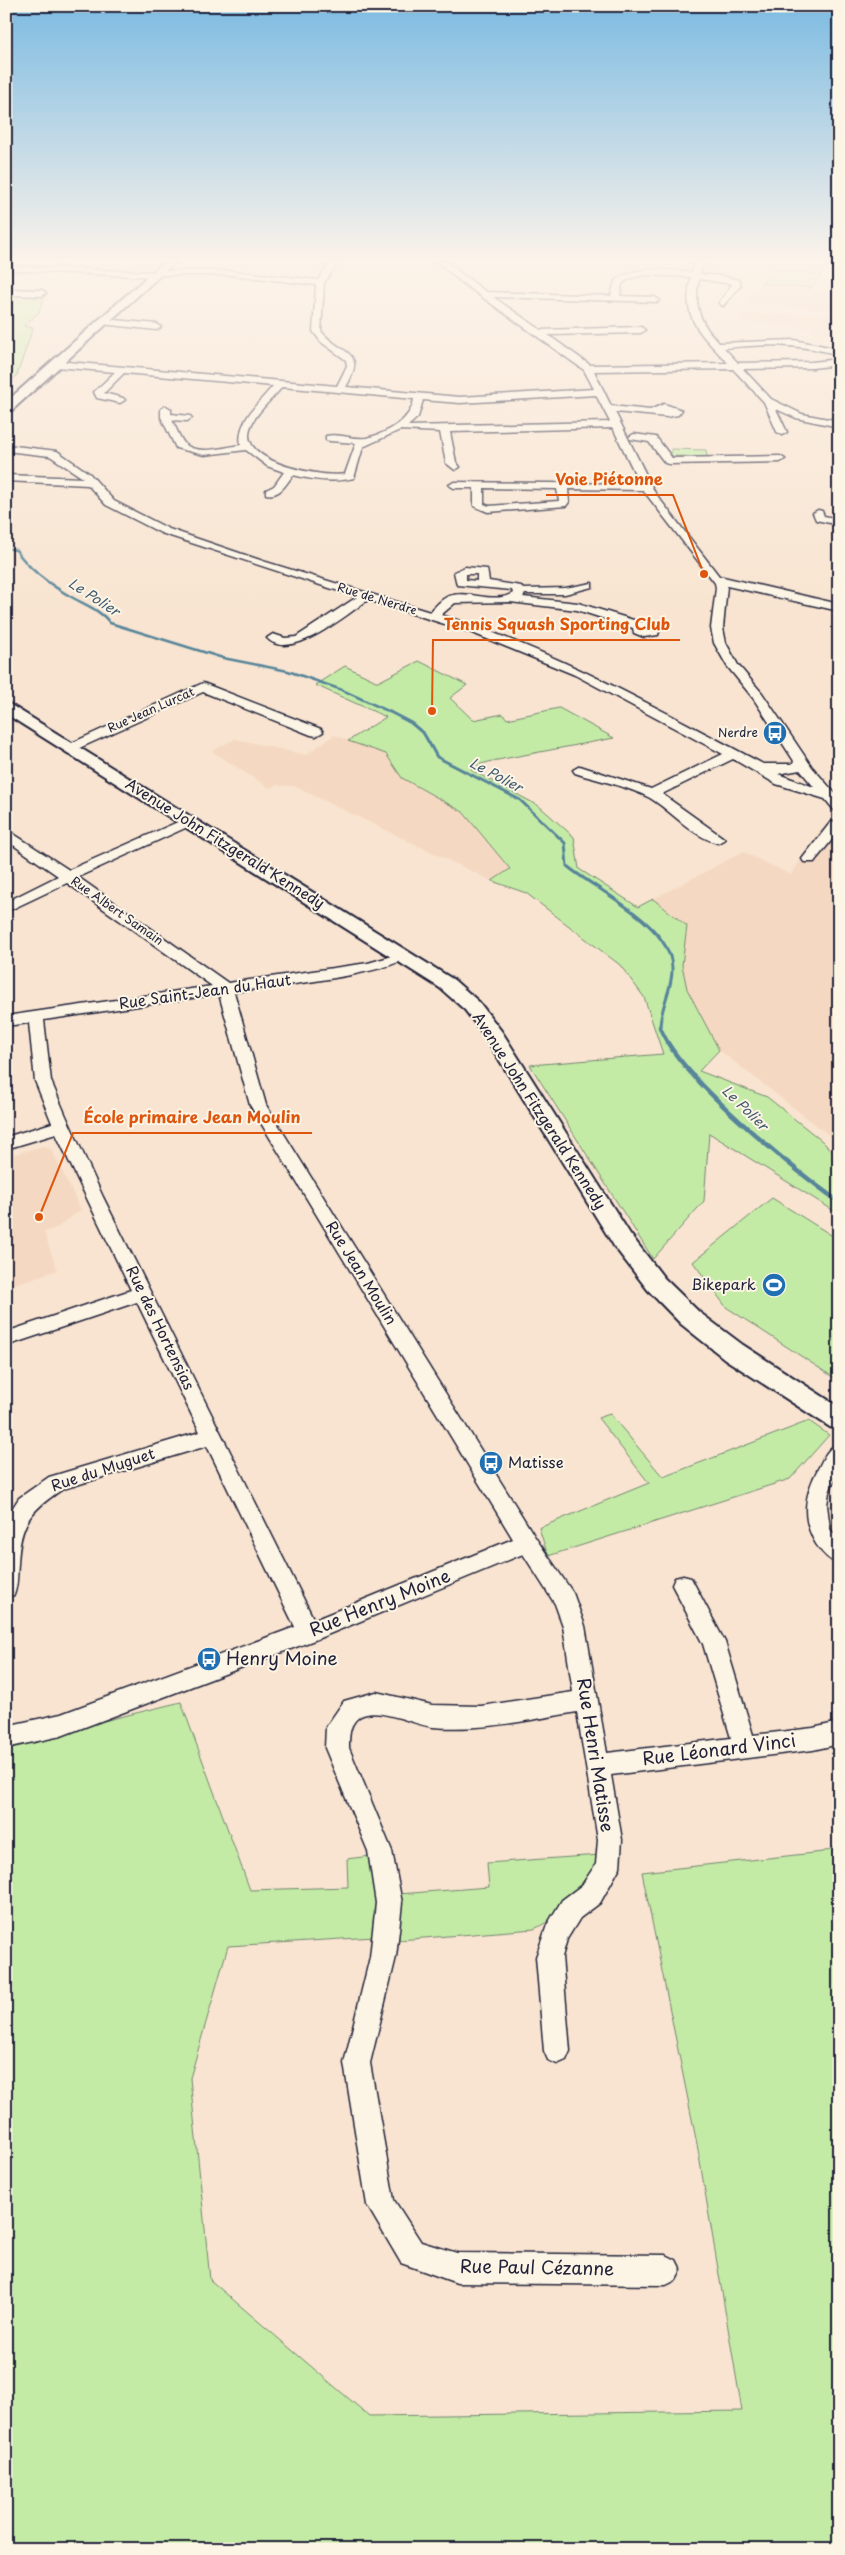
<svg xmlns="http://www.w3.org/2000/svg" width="845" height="2555" font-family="'Playpen Sans',sans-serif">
	<rect width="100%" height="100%" fill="#f8e4d0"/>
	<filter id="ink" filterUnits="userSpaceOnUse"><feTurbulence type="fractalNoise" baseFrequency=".02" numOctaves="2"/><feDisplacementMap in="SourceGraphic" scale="10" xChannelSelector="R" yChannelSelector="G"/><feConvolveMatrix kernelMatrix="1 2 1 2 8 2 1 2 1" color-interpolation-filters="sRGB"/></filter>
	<g filter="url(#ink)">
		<g fill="#f5d8c1">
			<path d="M761,283L839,291V297L829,311L746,302Z"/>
			<path d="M741,314H832L839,318V323L835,335L813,332L812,328L741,321Z"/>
			<path d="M334,735L386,754L402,778L463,812L510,869L492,881L294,786L276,785L269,788L212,751L235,739L306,755Z"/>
			<path d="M821,829L839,830V1135L833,1138L719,1050L687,989L682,965L687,926L653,899L743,852L791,875Z"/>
			<path d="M43,1146L51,1149L81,1210L56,1228L44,1232L57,1270L6,1287V1157Z"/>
		</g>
		<g fill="#c4eba6" stroke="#738670">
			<path d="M773,269L822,275L811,288L761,283Z"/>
			<path d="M6,293L45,295L39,312L24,326L33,328L17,375L6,387Z"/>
			<path d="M671,449L706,450L707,457L671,456Z"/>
			<path d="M419,661L467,685L450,698L473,720L503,714L507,719L559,708L614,738L492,761L478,765L471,770L539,806L574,837L579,869L638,907L653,899L687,926L682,965L687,989L719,1050L699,1071L767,1097L822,1141L839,1159V1214L709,1133L704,1201L653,1259L530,1065L663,1054L644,997L620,965L526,893L492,881L510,869L463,812L402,778L386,754L348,741L386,717L315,685L345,666L378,682Z"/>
			<path d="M772,1198L839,1240V1381L726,1307L693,1262Z"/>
			<path d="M610,1414L663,1477L809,1421L829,1435L790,1479L548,1556L539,1528L649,1483L598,1418Z"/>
			<path d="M181,1702L250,1890L348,1887L347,1859L370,1856L377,1901L374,1937L228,1946L190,2078L210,2280L369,2416L742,2411L697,2144L642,1872L823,1852L839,1845V2549H6V1745Z"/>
			<path d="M600,1855C589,1886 564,1915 534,1929L399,1940V1894L489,1887L487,1863Z"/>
		</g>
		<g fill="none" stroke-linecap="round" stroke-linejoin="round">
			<path stroke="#57849a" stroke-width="2.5" d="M6,548L16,550C30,571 53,587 75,599C88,606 101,611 110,623L223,658L288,671L342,690L390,712"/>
			<path stroke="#57849a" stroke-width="3" d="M388,711L411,723L424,734L437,757L520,800L565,843L567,866C597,891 671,924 672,968C673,989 660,1007 660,1028"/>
			<path stroke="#57849a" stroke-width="4.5" d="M660,1027C677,1076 795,1170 839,1202"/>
			<g stroke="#22223b" stroke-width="3">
				<g id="minor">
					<path d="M331,261H339L324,283L321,331C341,356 368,349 346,387L460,397L594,389L584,370L461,282L437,261H445L486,292L611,296L615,281C638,264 666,270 692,272L695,261H703L700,274L722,276L739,280L741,285L723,306L719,303L732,284L699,279C693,307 700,323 719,343L794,340L839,349V355C795,343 769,344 724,348L738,363L812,362L839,359V365L812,368L743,369L771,399L802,414L839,421V427L796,418L776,409L787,432L782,435L777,432L764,402L733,369L594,371L611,406L650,410L664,404L682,410L678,415L667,417L615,412L655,493L719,576L839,604V611L727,586L723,628L726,643L738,665L762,693L812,767L839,798V811L834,810L825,799L776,784L733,759L662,794L725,839L718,843C691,836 673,812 650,798C628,786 599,781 575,773L573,770L580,766L651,789L723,754L575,675L470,632L368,600C347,614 290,663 267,638L273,634L285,638L296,637L357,597L161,533L106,505L88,485L6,481V475L83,478L50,456L6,451V445L57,451L90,474L114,501L169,529L266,562L430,612C436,606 441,599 449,596C468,589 494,605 513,593L512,590L457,585L454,572L465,567L487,569L489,581L521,586L523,589L565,588L592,583V587L565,594H525L523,597L578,603L640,622H651L660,628L658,635L644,637L634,633L633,628L577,610L510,602L455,603L441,615C555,650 658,709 763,764H792L794,761L753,698L727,666L714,643L711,628L716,588L715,583L643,490L568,489L569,502L566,506L488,512L474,506V488H454L449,485L454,482L640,484L613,428L450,432L456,462L460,467L455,470L446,463L440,432L400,430L363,447L354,478C333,483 313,480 293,475C286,484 280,497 266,494V490L274,486L284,472L267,466L246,450L204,455L176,448L161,417V409L166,406L171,409V414L190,416L192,418L187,421L172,420C176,427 180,440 186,445C199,455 226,447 241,445C236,422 259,403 273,386L124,373L104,393L123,398L125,400L120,403L97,398L94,392L115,372L56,367L51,364L56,361L337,386L347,366L346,360L321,342L313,331L316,285L230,275H159L155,277L6,270V266L153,272L157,271H230L318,280ZM644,275L691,277C681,320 701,334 728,363L590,365L548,335L641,333L645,330L641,327L541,330L493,297L658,302L659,300L655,297L620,296L622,284L628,279ZM282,387L414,399C411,421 386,434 366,438C353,440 339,433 326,436V440L330,441L356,443L345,474C324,478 247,464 249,434C250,417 272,400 282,387ZM596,395L610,422L408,426L418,417L423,400L460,403ZM484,488L557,489L559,501L489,506L484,504ZM466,574H477V581L466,580ZM800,770L814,787L778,774Z"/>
					<path d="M6,289L42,290L46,293L42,296L6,295Z"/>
					<path d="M104,319L157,324L161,327L157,330L101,324L100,322Z"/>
					<path d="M634,434L656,437L672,458L780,456L785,459L780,462L669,464L665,463L649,442L630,439L629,437Z"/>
					<path d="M818,510L822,511L824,516L839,519V525L816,520L813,513Z"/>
					<path d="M203,683L321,729L323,732L316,736L311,735L203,692L75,750L70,751L63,747Z"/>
					<path d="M189,817L196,821L194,824L78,877L228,983L368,963L389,957L402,949L410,954C395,975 265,987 234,992L266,1105L535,1537L573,1593L585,1626L607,1753L731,1738L703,1644L672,1585L675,1578L683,1576L691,1578L725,1642L753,1735L813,1728L839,1722V1744L813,1750L611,1775L622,1840L620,1867L600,1903L580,1918L567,1939L562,1957L570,2051L566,2060L557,2064L548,2060L544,2051L536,1957L547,1925L562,1900L582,1885L596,1864L598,1840L577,1712C529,1720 481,1731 433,1727C414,1725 376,1705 359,1717C349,1724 349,1737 349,1748L392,1851L402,1903L396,1957L370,2063L394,2200L421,2242L457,2253L666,2255L676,2260L681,2270L676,2280L666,2285L457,2283L401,2263L367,2205L344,2063L370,1957L376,1903L368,1851L325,1748L326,1727L344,1701L376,1692L432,1705L481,1706L573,1692L563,1626L555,1604L523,1554L317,1639L61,1736L6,1748V1726L61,1714L295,1627L207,1446L63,1489C29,1511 20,1524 18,1564C17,1575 18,1585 14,1595L6,1597V1518L19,1498L49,1477L200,1432L137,1302L6,1346V1332L131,1290L56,1134L6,1149V1137L52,1123L35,1081L29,1023L6,1026V1016L212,986L67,883L6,912V902L58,876L6,840V829L69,870ZM219,994L250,1105L513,1539L314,1620L103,1197L66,1116L51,1081L44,1020Z"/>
					<path d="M839,820V831L814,862H804L802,859L830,823Z"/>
					<path d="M839,1444V1470L829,1492L827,1505L830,1529L839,1541V1564C829,1561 822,1553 816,1544C800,1517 805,1493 819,1467C824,1457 828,1447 839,1444Z"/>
				</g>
			</g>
			<g stroke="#22223b" stroke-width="4">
				<g id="major">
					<path d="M165,261H176L10,412L6,413V402Z"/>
					<path d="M6,702L454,980L479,1002L502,1032L630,1234L664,1278L699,1312L743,1345L839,1407V1430L830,1427L725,1359L681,1324L648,1290L614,1246L484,1035L465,1010L440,988L6,714Z"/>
				</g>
			</g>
			<use href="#minor" fill="#fcf5e5" fill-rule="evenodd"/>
			<use href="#major" fill="#fcf5e5" fill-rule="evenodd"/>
		</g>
	</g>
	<linearGradient id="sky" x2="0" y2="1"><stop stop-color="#7cbbe2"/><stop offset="0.42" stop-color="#fcf3ea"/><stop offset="1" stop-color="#fcf3ea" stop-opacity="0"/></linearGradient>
	<rect width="845" height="618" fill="url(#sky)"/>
	<defs>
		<g id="bus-disc" transform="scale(1.25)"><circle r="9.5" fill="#1f6fb2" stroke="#fcf5e5"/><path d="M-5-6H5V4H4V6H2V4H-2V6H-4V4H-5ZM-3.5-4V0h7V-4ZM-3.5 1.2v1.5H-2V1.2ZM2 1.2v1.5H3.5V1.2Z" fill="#fff"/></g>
		<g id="stadium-disc" transform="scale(1.25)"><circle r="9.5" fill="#1f6fb2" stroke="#fcf5e5"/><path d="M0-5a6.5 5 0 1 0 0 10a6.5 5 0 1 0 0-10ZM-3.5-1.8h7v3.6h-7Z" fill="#fff"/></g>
	</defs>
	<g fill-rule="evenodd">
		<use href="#bus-disc" x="775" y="733"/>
		<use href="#stadium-disc" x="774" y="1285"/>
		<use href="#bus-disc" x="491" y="1463"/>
		<use href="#bus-disc" x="209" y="1659"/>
	</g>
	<g text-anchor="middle" stroke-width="4" stroke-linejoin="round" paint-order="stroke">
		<g font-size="12" fill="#22223b" stroke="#fcf5e5">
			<text transform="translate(377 599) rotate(17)" y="4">Rue de Nerdre</text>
			<text transform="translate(151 710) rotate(-24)" y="4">Rue Jean Lurcat</text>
			<text transform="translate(117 911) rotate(35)" y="4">Rue Albert Samain</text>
		</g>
		<g font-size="12" fill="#22223b" stroke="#fcf5e5" text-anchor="end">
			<text x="758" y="737">Nerdre</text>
		</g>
		<g font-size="14" font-style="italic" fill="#415b72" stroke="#fcf5e5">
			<text transform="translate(94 597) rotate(33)" y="5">Le Polier</text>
			<text transform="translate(496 775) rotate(28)" y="5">Le Polier</text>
			<text transform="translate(745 1108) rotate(44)" y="5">Le Polier</text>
		</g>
		<g font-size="15" fill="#22223b" stroke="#fcf5e5">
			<text transform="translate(225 844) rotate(32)" y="5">Avenue John Fitzgerald Kennedy</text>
			<text transform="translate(205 992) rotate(-8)" y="5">Rue Saint-Jean du Haut</text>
			<text transform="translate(539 1111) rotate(57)" y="5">Avenue John Fitzgerald Kennedy</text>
			<text transform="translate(361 1273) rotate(58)" y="5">Rue Jean Moulin</text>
			<text transform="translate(160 1328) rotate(64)" y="5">Rue des Hortensias</text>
			<text transform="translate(103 1470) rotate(-18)" y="5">Rue du Muguet</text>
		</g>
		<g font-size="15" fill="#22223b" stroke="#fcf5e5" text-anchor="end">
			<text x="756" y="1290">Bikepark</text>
			<text x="508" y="1468" text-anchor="start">Matisse</text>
		</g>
		<g font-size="18" fill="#22223b" stroke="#fcf5e5">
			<text transform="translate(380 1603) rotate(-22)" y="6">Rue Henry Moine</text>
			<text transform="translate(719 1750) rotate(-7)" y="6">Rue Léonard Vinci</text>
			<text transform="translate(595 1755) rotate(81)" y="6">Rue Henri Matisse</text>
			<text transform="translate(537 2268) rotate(1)" y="6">Rue Paul Cézanne</text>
		</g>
		<g font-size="18" fill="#22223b" stroke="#fcf5e5" text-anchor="start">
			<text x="226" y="1665">Henry Moine</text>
		</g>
	</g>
	<path fill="none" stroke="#de560e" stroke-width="2" d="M704 574L673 495H546M432 711L433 640H680M39 1217L73 1133H312"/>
	<g fill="#de560e" stroke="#fcf5e5" stroke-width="2">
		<circle cx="704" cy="574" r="5"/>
		<circle cx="432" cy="711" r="5"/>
		<circle cx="39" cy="1217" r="5"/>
	</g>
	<g font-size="16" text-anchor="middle" font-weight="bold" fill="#de560e" stroke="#fcf5e5" stroke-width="4" stroke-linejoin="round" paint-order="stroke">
		<text x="609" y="485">Voie Piétonne</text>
		<text x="557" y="630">Tennis Squash Sporting Club</text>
		<text x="192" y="1123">École primaire Jean Moulin</text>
	</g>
	<rect width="845" height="2555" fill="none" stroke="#fcf5e5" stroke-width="25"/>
	<rect x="12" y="12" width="820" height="2530" fill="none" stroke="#22223b" stroke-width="2" filter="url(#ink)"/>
</svg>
